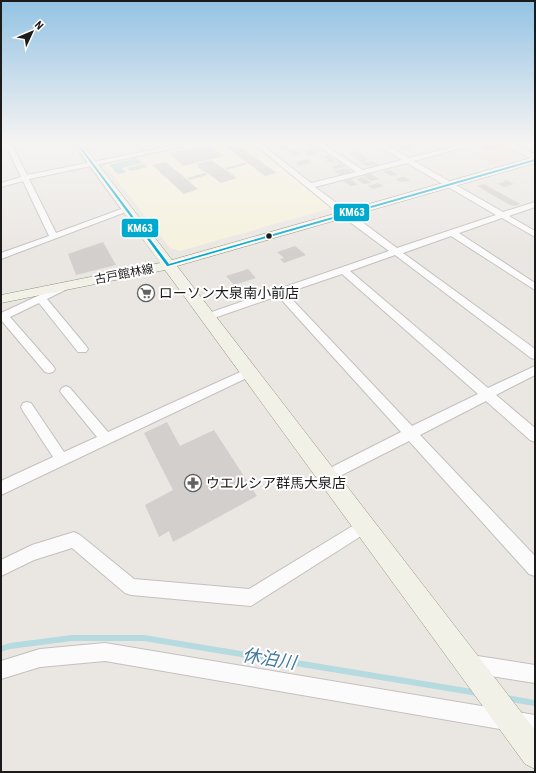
<svg xmlns="http://www.w3.org/2000/svg" width="536" height="773" font-family="'Roboto Condensed','Noto Sans JP',sans-serif">
	<rect width="100%" height="100%" fill="#eae7e3"/>
	<path fill="#edd9d9" d="M483,143H496L523,156L493,164L462,148Z"/>
	<path fill="#f6f2dd" d="M205,143H252L332,208L180,251L170,248L104,164Z"/>
	<path fill="#b5dadf" d="M136,158L142,163L122,168L126,172L118,174L109,165Z"/>
	<g fill="none" stroke-linecap="round" stroke-linejoin="round">
		<g stroke="#b5dadf" stroke-width="6">
			<path d="M1,649L10,646L72,638H144L478,693"/>
			<path d="M506,698L535,703"/>
		</g>
	</g>
	<g fill="#d2cfcc">
		<path d="M285,143L291,148L282,149L277,145Z"/>
		<path d="M489,143H493L501,147L486,151L476,146Z"/>
		<path d="M236,144L277,173L265,176L225,146Z"/>
		<path d="M204,145L205,146L210,145L224,156L183,166L169,153Z"/>
		<path d="M409,145L414,148L404,150L399,147Z"/>
		<path d="M294,149L302,154L294,156L286,150Z"/>
		<path d="M312,150L318,154L309,156L303,152Z"/>
		<path d="M357,151L363,155L354,156L348,153Z"/>
		<path d="M328,155L333,159L336,160L328,162L325,161L328,160L322,156Z"/>
		<path d="M363,155L369,159L361,162L355,158Z"/>
		<path d="M308,159L312,162L299,166L296,162Z"/>
		<path d="M211,160L237,178L221,183L198,167L200,166L197,164Z"/>
		<path d="M373,161L379,165L367,166L361,163Z"/>
		<path d="M166,162L198,189L184,194L152,165Z"/>
		<path d="M244,163L247,164L227,170L225,168Z"/>
		<path d="M144,164L147,167L130,171L127,168Z"/>
		<path d="M341,164L346,167L336,169L332,167Z"/>
		<path d="M347,168L352,172L340,175L334,171Z"/>
		<path d="M390,170L398,175L391,176L383,171Z"/>
		<path d="M205,173L207,175L189,180L187,178Z"/>
		<path d="M370,173L379,179L371,181L362,175Z"/>
		<path d="M363,177L371,183L364,184L356,179Z"/>
		<path d="M403,177L406,178L410,181L400,182L395,179Z"/>
		<path d="M351,179L358,185L351,186L343,181Z"/>
		<path d="M506,180L514,184L504,187L496,183L505,182L503,181Z"/>
		<path d="M378,183L383,186L373,189L368,186Z"/>
		<path d="M484,184L520,204L515,206L510,205L477,186Z"/>
		<path d="M103,242L116,265L76,275L68,254Z"/>
		<path d="M295,246L306,255L284,263L280,259L284,258L277,252Z"/>
		<path d="M248,269L256,278L234,285L226,276Z"/>
		<path d="M149,285L156,295L144,299L137,289Z"/>
		<path d="M167,422L180,446L214,430L257,496L173,542L169,531L159,537L145,505L173,490L144,433Z"/>
	</g>
	<g fill="none" stroke-linecap="round" stroke-linejoin="round">
		<g stroke="#c2c1bf" stroke-width="2">
			<g id="street">
				<path d="M5,143H11L27,175L188,143H200L29,179L56,233L124,208H127L131,210L1,259V253L49,236L23,181L1,187V183L21,177Z"/>
				<path d="M253,143H260L311,183L356,172L314,143H321L363,170L402,160L374,143H382L409,158L469,143H479L414,161L503,212L535,202V207L509,216L535,231V237L502,218L459,233L535,283V290L451,236L403,253L535,349V359L531,358L395,255L350,271L488,388L535,366V375L496,395L535,428V442L530,440L486,401L420,435L535,556V576L529,574L409,441L332,480L327,482L322,480L320,476L322,472L401,432L278,296L211,319H203L202,317L203,315L389,251L343,217ZM407,163L496,215L397,248L315,187ZM342,274L478,394L412,426L286,293Z"/>
				<path d="M68,282L71,283L73,285L71,287L47,299L86,346L88,349L86,352H78L39,303L10,317L53,366L55,369L53,372L49,373L45,372L1,320V313Z"/>
				<path d="M249,368L253,369L255,372L253,375L1,495V481L53,457L23,411L21,407L23,403L27,402L31,403L64,452L97,437L62,394L60,391L62,388L66,386L70,388L108,432Z"/>
				<path d="M364,519L369,521L372,526L369,531L251,606L131,595L125,593L72,548L34,560L1,576V560L32,545L74,532L80,535L134,579L249,589Z"/>
				<path d="M105,643L535,715V735L105,661L40,667L1,679V661L40,649Z"/>
				<path d="M471,655L535,665V683L471,673L464,671L462,664L464,657Z"/>
			</g>
		</g>
		<g stroke="#94937b" stroke-width="1">
			<path id="secondary" d="M73,143H82L172,260L530,158L498,143H510L535,154V163L177,266L535,730V769L525,764L165,270L1,303V295L160,263Z"/>
		</g>
		<use href="#street" fill="#fcfbfb" fill-rule="evenodd"/>
		<use href="#secondary" fill="#f2f1e8" fill-rule="evenodd"/>
		<path stroke="#ebd7d6" stroke-width="2" stroke-dasharray="1.5 1.5" stroke-linecap="butt" d="M314,216L325,227"/>
		<g stroke="#fff" stroke-width="3">
			<path id="bus-1" d="M76,143H78L169,264L535,159V161L168,266H167Z"/>
		</g>
		<use href="#bus-1" fill="#00a9ce" fill-rule="evenodd"/>
	</g>
	<linearGradient id="sky" x2="0" y2="1"><stop stop-color="#93c3e4"/><stop offset="0.57" stop-color="#f6f4f2"/><stop offset="1" stop-color="#f6f4f2" stop-opacity="0"/></linearGradient>
	<rect width="536" height="251" fill="url(#sky)"/>
	<defs>
		<g id="supermarket-ring" transform="scale(0.9)"><circle r="9.5" fill="#fff" stroke="#636261" stroke-width="1.5"/><path d="M-6-5.5h2.5l.6 2H6L4.5 2H-2.5L-4.4-4H-6ZM-1.5 3.2a1.3 1.3 0 1 0 .1 0ZM3 3.2a1.3 1.3 0 1 0 .1 0Z" fill="#636261"/></g>
		<g id="pharmacy-ring" transform="scale(0.9)"><circle r="9.5" fill="#fff" stroke="#636261" stroke-width="1.5"/><path d="M-2-6h4v4h4v4h-4v4h-4v-4h-4v-4h4Z" fill="#636261"/></g>
	</defs>
	<g fill-rule="evenodd">
		<use href="#supermarket-ring" x="146" y="293"/>
		<use href="#pharmacy-ring" x="193" y="483"/>
	</g>
	<circle fill="#1b1b1b" stroke="#fff" stroke-width="1.5" cx="269" cy="236" r="3.5"/>
	<g text-anchor="middle" stroke-width="4" stroke-linejoin="round" paint-order="stroke">
		<g font-size="12" fill="#1b1b1b" stroke="#fff">
			<text transform="translate(124 274) rotate(-11)" y="4">古戸館林線</text>
		</g>
		<g font-size="14" fill="#1b1b1b" stroke="#fff" text-anchor="start">
			<text x="159" y="298">ローソン大泉南小前店</text>
			<text x="206" y="488">ウエルシア群馬大泉店</text>
		</g>
		<g font-size="18" font-style="italic" fill="#41789d" stroke="#fff">
			<text transform="translate(269 659) rotate(9)" y="6">休泊川</text>
		</g>
	</g>
	<g stroke="#fff" stroke-width="1.5">
		<rect x="333" y="203" width="37" height="19" rx="4" fill="#00a9ce"/>
		<rect x="121" y="218" width="38" height="20" rx="4" fill="#00a9ce"/>
	</g>
	<g font-size="11" text-anchor="middle" font-weight="bold" fill="#fff">
		<text x="352" y="216">KM63</text>
		<text x="140" y="232">KM63</text>
	</g>
	<rect width="536" height="773" fill="none" stroke="#1b1b1b" stroke-width="4"/>
	<g transform="translate(32 32) rotate(46)" stroke="#ffffff" stroke-width="3" paint-order="stroke">
	<path d="M0-3L7 15L0 10L-7 15Z" fill="#1b1b1b"/>
	<text y="-6" font-size="11" font-weight="bold" text-anchor="middle" fill="#1b1b1b">N</text>
	</g>
</svg>
